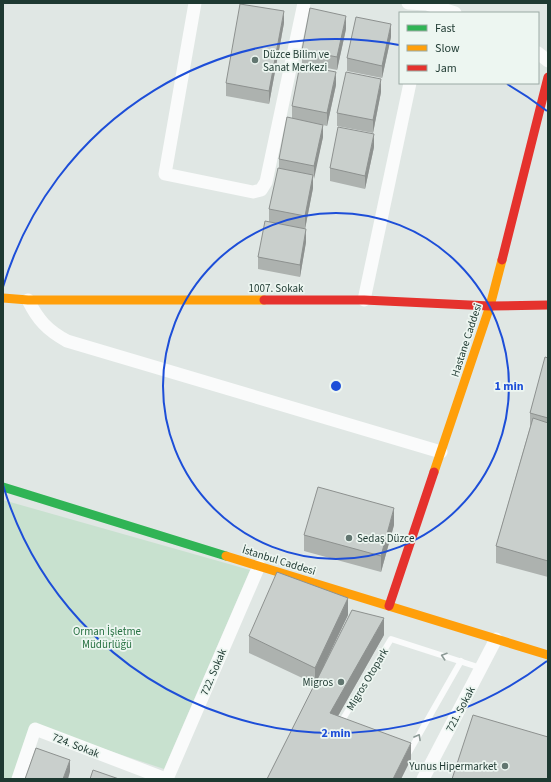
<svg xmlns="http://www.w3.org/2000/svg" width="551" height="782" font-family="'Source Sans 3',sans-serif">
	<rect width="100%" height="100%" fill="#e0e7e4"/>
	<path fill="#c8e1cf" d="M3,500L250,570L164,769L32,725L12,779H3Z"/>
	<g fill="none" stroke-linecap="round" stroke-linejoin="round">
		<g stroke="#fafbfb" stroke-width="6">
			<path d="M340,724L391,639L481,668"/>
			<path d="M407,754H408L461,661"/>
		</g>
		<g stroke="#fafbfb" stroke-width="13">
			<path d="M195,3L165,174L253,192L261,190L266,182L304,3"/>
			<path d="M408,3L427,4L455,13"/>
			<path d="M538,53L548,61"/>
			<path d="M28,300C38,320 47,330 67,341L441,452"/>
			<path d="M364,300L410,83"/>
			<path d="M18,779L35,729L166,779"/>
			<path d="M167,779L259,566"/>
			<path d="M423,779L496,639"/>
		</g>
		<path stroke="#30b455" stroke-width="9" d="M3,487L226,556"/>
		<g stroke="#ff9f0a" stroke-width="9">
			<path d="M3,298L28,300H264"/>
			<path d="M434,472L490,306L502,260"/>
			<path d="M226,556L548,655"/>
		</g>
		<g stroke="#e5322d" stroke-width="9">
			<path d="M502,260L548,77"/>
			<path d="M264,300H364L490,306L548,305"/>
			<path d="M389,606L434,472"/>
		</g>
	</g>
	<g fill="#adb2af">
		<path d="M284,23L269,104L226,96V83Z"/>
		<path d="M346,29L337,70L302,63V50Z"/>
		<path d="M391,37L382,78L347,71V58Z"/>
		<path d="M336,85L327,126L323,125V137L313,179V188L305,229L306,242L300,277L258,269V257L298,228L269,222V209L279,168V159L292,118V106Z"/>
		<path d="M381,92L373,133L337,126V113Z"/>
		<path d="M374,147L365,189L330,181V168Z"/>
		<path d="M548,358V577L496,563V546L530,427V413Z"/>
		<path d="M394,525L381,572L304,551V535Z"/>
		<path d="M348,615L324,665L384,635L338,716L411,759L401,779H267L315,684L249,653V636Z"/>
	</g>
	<g fill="#8d918f">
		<path d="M284,11V23L269,104V91Z"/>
		<path d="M346,16V29L337,70V57Z"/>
		<path d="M391,24V37L382,78V66Z"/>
		<path d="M336,72V85L327,126V113Z"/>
		<path d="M381,79V92L373,133V120Z"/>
		<path d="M323,125V137L314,179V166Z"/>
		<path d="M374,134V147L365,189V176Z"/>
		<path d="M313,175V188L305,229V216Z"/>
		<path d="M306,229V242L300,277V265Z"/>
		<path d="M394,508V525L381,572V556Z"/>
		<path d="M348,598V615L315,684V668Z"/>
		<path d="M384,618V635L330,730V713Z"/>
		<path d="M411,743V759L401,779H393Z"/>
		<path d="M70,760V772L68,779H63Z"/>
	</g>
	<g fill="#c9cfcc" stroke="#8d918f">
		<path d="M240,4L284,11L269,91L226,83Z"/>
		<path d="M310,8L346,16L337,57L302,50Z"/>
		<path d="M356,17L391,24L382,66L347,58Z"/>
		<path d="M300,65L336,72L327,113L292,106Z"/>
		<path d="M346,72L381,79L373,120L337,113Z"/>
		<path d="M287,117L323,125L314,166L279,159Z"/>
		<path d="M338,127L374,134L365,176L330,168Z"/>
		<path d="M278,168L313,175L305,216L269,209Z"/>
		<path d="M265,221L306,229L300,265L258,257Z"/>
		<path d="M545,357L548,358V418L530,413Z"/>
		<path d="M533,418L548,423V561L496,546Z"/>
		<path d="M318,487L394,508L381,556L304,535Z"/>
		<path d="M277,572L348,598L315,668L249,636Z"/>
		<path d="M352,610L384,618L330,713L411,743L393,779H267Z"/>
		<path d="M473,715L548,737V779H452Z"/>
		<path d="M36,748L70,760L63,779H25Z"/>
		<path d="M93,770L119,779H90Z"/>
	</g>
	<defs><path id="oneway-chevron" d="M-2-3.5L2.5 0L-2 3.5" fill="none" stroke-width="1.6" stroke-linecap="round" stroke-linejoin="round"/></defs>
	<g stroke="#8c9a96">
		<use href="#oneway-chevron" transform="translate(444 656) rotate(-162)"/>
		<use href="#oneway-chevron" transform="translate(418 737) rotate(-61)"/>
	</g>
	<g fill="none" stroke="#1d4ed8" stroke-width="2">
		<circle cx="336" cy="386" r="173"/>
		<path d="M547 661A347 347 0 0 1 3 485M3 287A347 347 0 0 1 399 45M507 84A347 347 0 0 1 547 111"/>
	</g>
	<g fill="#627670" stroke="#edf6f1" stroke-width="1.5">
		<circle cx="255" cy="60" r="4"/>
		<circle cx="349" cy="538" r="4"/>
		<circle cx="341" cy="682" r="4"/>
		<circle cx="505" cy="766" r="4"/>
	</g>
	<g text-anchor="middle" stroke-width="3.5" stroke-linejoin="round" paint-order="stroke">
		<g font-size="11" fill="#1e3931" stroke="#edf6f1" text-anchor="start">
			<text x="263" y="58">Düzce Bilim ve<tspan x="263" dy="13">Sanat Merkezi</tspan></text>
			<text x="357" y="542">Sedaş Düzce</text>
			<text x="333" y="686" text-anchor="end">Migros</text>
			<text x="497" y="770" text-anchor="end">Yunus Hipermarket</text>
		</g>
		<g font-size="11" fill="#1e3931" stroke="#edf6f1">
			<text x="276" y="292">1007. Sokak</text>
			<text transform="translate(466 340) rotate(-72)" y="4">Hastane Caddesi</text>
			<text transform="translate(279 560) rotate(17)" y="4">İstanbul Caddesi</text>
			<text transform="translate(213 672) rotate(-67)" y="4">722. Sokak</text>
			<text transform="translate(367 679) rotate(-59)" y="4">Migros Otopark</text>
			<text transform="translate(460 709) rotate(-62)" y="4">721. Sokak</text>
			<text transform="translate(76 745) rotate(21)" y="4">724. Sokak</text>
		</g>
		<g font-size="11" fill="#277142" stroke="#edf6f1">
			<text x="107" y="635">Orman İşletme<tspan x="107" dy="13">Müdürlüğü</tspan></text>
		</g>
	</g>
	<circle cx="336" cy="386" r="6" fill="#1d4ed8" stroke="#edf6f1" stroke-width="2"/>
	<g font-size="12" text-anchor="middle" font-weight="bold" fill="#1d4ed8" stroke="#edf6f1" stroke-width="3.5" stroke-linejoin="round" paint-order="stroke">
		<text x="509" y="390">1 min</text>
		<text x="336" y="737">2 min</text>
	</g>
	<rect width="551" height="782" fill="none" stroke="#1e3931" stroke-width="8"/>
	<rect x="399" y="12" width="140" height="72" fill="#edf6f1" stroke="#9aaaa4"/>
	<rect x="407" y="25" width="20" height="6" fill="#30b455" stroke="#9aaaa4"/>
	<text x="435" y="32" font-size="12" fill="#1e3931">Fast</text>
	<rect x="407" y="45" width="20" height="6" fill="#ff9f0a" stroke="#9aaaa4"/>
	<text x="435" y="52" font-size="12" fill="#1e3931">Slow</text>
	<rect x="407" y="65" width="20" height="6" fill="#e5322d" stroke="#9aaaa4"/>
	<text x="435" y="72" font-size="12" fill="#1e3931">Jam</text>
</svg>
